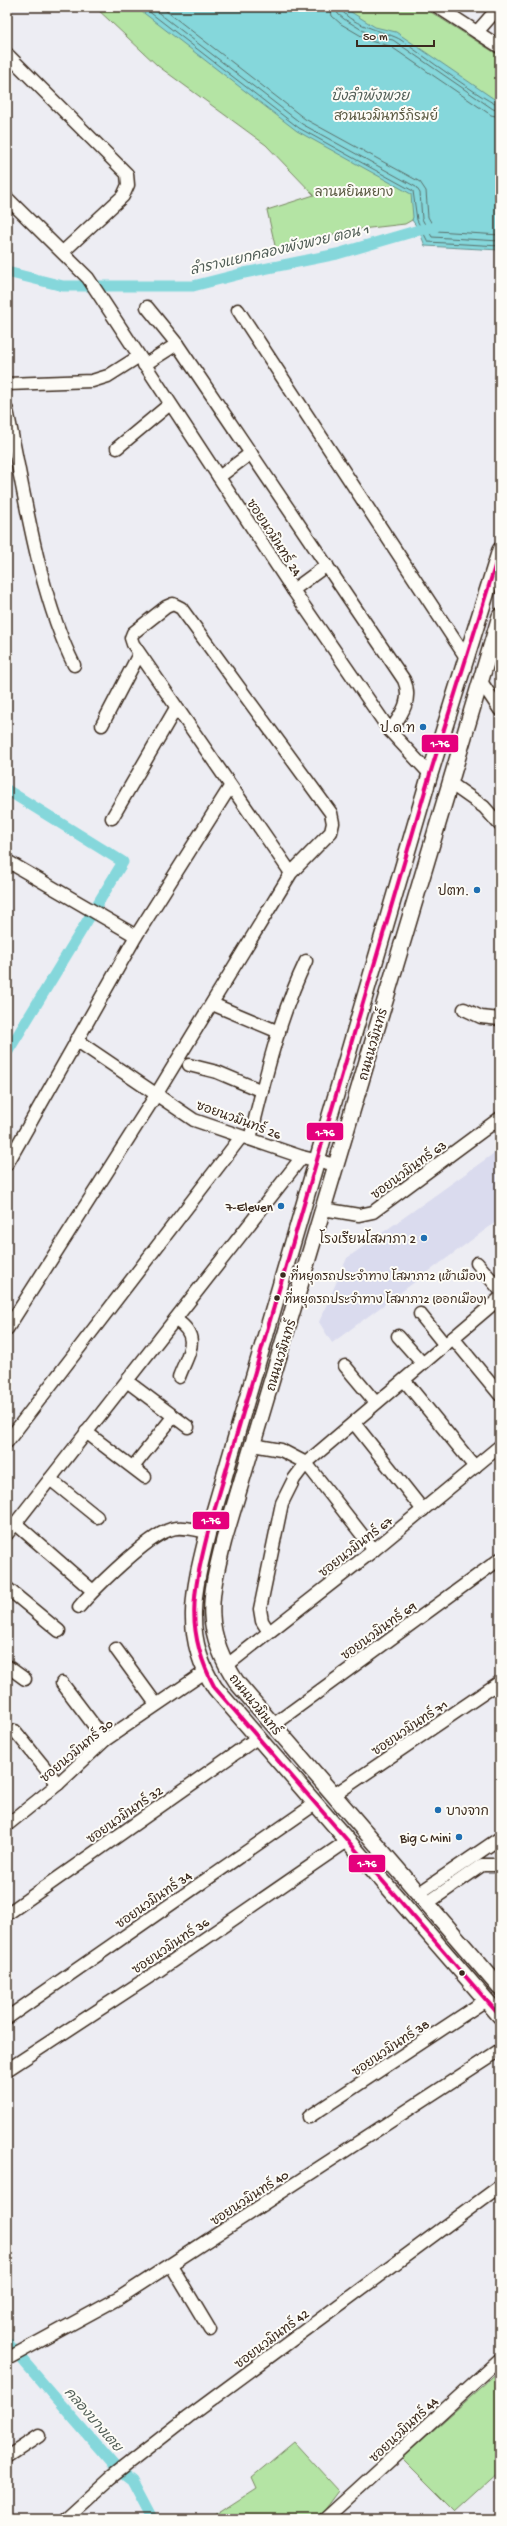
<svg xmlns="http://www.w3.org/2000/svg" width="507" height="2526" font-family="'Gochi Hand','Playpen Sans Thai',sans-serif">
	<rect width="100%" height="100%" fill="#ededf3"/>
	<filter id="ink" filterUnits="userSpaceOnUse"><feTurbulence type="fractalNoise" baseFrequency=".025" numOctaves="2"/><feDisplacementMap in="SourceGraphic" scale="8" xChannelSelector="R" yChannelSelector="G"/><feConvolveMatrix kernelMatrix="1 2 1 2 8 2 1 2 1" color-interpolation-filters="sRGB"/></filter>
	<g filter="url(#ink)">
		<path fill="#dadbee" d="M500,1149V1219L332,1343L319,1322L347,1258Z"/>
		<g fill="#b4e4a4" stroke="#788761">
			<path d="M95,7H423L500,56V218L412,220L405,224L344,231L276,250L267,210L314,195L266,145L158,66Z"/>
			<path d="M500,2371V2472L456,2512L402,2458Z"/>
			<path d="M294,2442L339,2491L321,2515L325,2519H209L257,2488L252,2477Z"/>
		</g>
		<path fill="#85d7db" stroke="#67928f" d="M136,7H343L375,27L396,32L500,103V250L425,246L419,230L412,220L413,217L411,194L297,131Z"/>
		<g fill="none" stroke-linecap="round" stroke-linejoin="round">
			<g stroke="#596f6a" stroke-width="1">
				<path d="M143,7L299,128L413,191L417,220L428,242L500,246"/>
				<path d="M151,7L302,124L416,187L420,193L422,219L432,237L500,241"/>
				<path d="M161,7L305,119L420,182L426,191L428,217L436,231L500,235"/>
				<path d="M330,7L332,16L341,24L370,41L390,46L491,115L500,117"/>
				<path d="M336,7L338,14L344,19L372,36L393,40L493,109L500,111"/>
				<path d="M341,7C343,24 389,32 401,40C415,50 490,105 500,106"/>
			</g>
			<g stroke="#85d7db" stroke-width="11">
				<path d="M7,272L63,286H193L244,273L337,254L419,230L434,228"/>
				<path d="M7,790L123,862L7,1053"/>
				<path d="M7,2342L118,2470L132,2481L152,2519"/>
			</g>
			<g stroke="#3b2a1e" stroke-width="15">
				<g id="minor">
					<path d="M438,7L500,47"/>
					<path d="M477,32L499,7"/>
					<path d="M7,54L127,174L128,185L123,196L64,251"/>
					<path d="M7,198L88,278L293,590L390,731L430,774"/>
					<path d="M147,307L177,344L404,680C413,700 401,715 390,731"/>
					<path d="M238,310L467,659"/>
					<path d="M144,365L177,344"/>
					<path d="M7,384L92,381L108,376L138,357"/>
					<path d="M7,410C24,490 38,593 74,665"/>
					<path d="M117,448L170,404"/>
					<path d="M219,477L251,453"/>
					<path d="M293,590L327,565"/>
					<path d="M480,680L500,710"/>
					<path d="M102,725L139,654"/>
					<path d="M450,783L484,807L500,825"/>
					<path d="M112,818L176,708"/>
					<path d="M7,861L136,936"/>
					<path d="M217,1006L279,1032"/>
					<path d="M464,1009L481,1017L500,1019"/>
					<path d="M76,1040L194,1120L302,1157L336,1165"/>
					<path d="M189,1065L217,1072L262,1091"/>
					<path d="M250,1139C265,1079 279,1017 306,961"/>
					<path d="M7,1164L136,936L230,787"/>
					<path d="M323,1209L359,1215L373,1212L500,1118"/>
					<path d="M477,1263L500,1290"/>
					<path d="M420,1314L445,1345"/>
					<path d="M176,1320C202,1337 188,1353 179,1377"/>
					<path d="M7,1329L156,1095L291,873L331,832L333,823L331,813L181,608L173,604L166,607L133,633L131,638L133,644L291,873"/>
					<path d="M398,1336L422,1363"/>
					<path d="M453,1338L500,1395"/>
					<path d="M345,1366L376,1403"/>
					<path d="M404,1380L475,1467"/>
					<path d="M128,1382L188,1427"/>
					<path d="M354,1423L423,1510"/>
					<path d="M86,1432L145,1477"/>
					<path d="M7,1442L241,1137"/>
					<path d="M253,1445L281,1450L306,1463L374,1550"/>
					<path d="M133,1467L173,1417"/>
					<path d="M50,1479L97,1517"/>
					<path d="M15,1523L93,1591"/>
					<path d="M7,1534L302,1157"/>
					<path d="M7,1588L59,1631"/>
					<path d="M79,1607C94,1589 147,1537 169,1530C180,1525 196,1530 208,1532"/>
					<path d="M269,1632L262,1621L260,1609L282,1503L294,1479L306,1463L500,1298"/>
					<path d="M116,1649L156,1704"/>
					<path d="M7,1666L25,1679"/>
					<path d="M226,1666L374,1550L500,1446"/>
					<path d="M62,1683L105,1740"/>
					<path d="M273,1725L500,1559"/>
					<path d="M15,1731L58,1784"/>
					<path d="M334,1795L500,1682"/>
					<path d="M7,1825L58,1784L105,1740L205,1672"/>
					<path d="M418,1894L500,1838"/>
					<path d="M426,1904L482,1865H500"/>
					<path d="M7,1914L257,1738"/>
					<path d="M7,2018L315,1804"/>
					<path d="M7,2070L158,1971L347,1841"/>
					<path d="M309,2117L486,2000"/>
					<path d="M171,2265L210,2330"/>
					<path d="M7,2359L119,2298L500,2050"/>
					<path d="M7,2457L39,2436"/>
					<path d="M65,2519L110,2478L188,2417L500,2186"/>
					<path d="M325,2519L500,2359"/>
				</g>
			</g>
			<g stroke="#3b2a1e" stroke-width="18">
				<g id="major">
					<path d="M500,550L430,774L208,1532C194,1588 181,1636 215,1688L500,2016"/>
					<path d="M500,616L224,1540C209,1599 202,1631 238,1684L500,1988"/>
				</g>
			</g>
			<use href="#minor" stroke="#fdfcf7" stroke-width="12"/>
			<use href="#major" stroke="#fdfcf7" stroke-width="15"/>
			<g stroke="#fdfcf7" stroke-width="7">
				<path id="bus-1" d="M500,550L430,774L208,1532C193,1592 184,1631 215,1688L500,2016"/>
			</g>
			<use href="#bus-1" stroke="#e5007d" stroke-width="4"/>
		</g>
	</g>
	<g fill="#1f6fb2" stroke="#fdfcf7" stroke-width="1.5">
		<circle cx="423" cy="727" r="4"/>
		<circle cx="477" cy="890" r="4"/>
		<circle cx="281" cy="1206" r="4"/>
		<circle cx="424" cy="1238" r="4"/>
		<circle cx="438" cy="1810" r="4"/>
		<circle cx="459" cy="1837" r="4"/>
	</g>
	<g fill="#3b2a1e" stroke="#fdfcf7" stroke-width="1.5">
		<circle cx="283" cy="1275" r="3.5"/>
		<circle cx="277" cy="1298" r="3.5"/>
		<circle cx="462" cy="1973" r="3.5"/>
	</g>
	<g text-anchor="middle" stroke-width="4" stroke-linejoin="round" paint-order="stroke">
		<g font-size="12" fill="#3b2a1e" stroke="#fdfcf7" text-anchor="start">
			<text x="290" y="1280">ที่หยุดรถประจำทาง โสมาภา2 (เข้าเมือง)</text>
			<text x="284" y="1303">ที่หยุดรถประจำทาง โสมาภา2 (ออกเมือง)</text>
		</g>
		<g font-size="13" fill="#595840" stroke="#fdfcf7">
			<text x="386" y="120">สวนนวมินทร์ภิรมย์</text>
			<text x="354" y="196">ลานหยินหยาง</text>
		</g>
		<g font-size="13" fill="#3b2a1e" stroke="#fdfcf7">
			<text transform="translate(275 537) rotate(57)" y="5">ซอยนวมินทร์ 24</text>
			<text transform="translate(372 1044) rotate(-74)" y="5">ถนนนวมินทร์</text>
			<text transform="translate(239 1119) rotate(20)" y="5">ซอยนวมินทร์ 26</text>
			<text transform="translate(408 1169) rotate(-36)" y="5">ซอยนวมินทร์ 63</text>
			<text transform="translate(280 1355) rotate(-73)" y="5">ถนนนวมินทร์</text>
			<text transform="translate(355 1546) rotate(-38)" y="5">ซอยนวมินทร์ 67</text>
			<text transform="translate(378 1630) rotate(-36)" y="5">ซอยนวมินทร์ 69</text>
			<text transform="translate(256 1704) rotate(51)" y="5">ถนนนวมินทร์</text>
			<text transform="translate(409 1727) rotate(-34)" y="5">ซอยนวมินทร์ 71</text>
			<text transform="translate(76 1750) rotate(-40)" y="5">ซอยนวมินทร์ 30</text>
			<text transform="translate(124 1814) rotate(-35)" y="5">ซอยนวมินทร์ 32</text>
			<text transform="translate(153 1899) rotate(-35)" y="5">ซอยนวมินทร์ 34</text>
			<text transform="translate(170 1945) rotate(-34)" y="5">ซอยนวมินทร์ 36</text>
			<text transform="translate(390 2047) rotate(-34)" y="5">ซอยนวมินทร์ 38</text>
			<text transform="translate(249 2197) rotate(-33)" y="5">ซอยนวมินทร์ 40</text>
			<text transform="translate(271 2338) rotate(-37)" y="5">ซอยนวมินทร์ 42</text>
			<text transform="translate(403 2429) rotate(-43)" y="5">ซอยนวมินทร์ 44</text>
		</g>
		<g font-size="13" fill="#3b2a1e" stroke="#fdfcf7" text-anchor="end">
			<text x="415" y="732">ป.ด.ท</text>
			<text x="469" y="895">ปตท.</text>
			<text x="273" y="1211">7-Eleven</text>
			<text x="416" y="1243">โรงเรียนโสมาภา 2</text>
			<text x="446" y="1815" text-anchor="start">บางจาก</text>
			<text x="451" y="1842">Big C Mini</text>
		</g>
		<g font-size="14" font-style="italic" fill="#515e57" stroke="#fdfcf7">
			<text x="370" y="100">บึงลำพังพวย</text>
			<text transform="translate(279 249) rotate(-13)" y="5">ลำรางแยกคลองพังพวย ตอน 1</text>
			<text transform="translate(94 2419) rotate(49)" y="5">คลองบางเตย</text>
		</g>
	</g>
	<g stroke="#fdfcf7" stroke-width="1.5">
		<rect x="421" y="734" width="38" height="19" rx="4" fill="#e5007d"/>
		<rect x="306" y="1122" width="38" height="19" rx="4" fill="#e5007d"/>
		<rect x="192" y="1511" width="38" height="19" rx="4" fill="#e5007d"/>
		<rect x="348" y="1854" width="38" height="19" rx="4" fill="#e5007d"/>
	</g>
	<g font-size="11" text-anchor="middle" font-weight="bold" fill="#fff">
		<text x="440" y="747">1-76</text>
		<text x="325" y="1136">1-76</text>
		<text x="211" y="1524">1-76</text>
		<text x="367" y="1867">1-76</text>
	</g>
	<rect width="507" height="2526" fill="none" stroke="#fdfcf7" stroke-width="24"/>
	<rect x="12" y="12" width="483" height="2502" fill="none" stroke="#3b2a1e" stroke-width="1.5" filter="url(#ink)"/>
	<path d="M357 40v6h77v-6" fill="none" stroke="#3b2a1e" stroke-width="2"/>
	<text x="363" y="40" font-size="12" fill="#3b2a1e" stroke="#fdfcf7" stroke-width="3" paint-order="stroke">50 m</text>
</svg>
